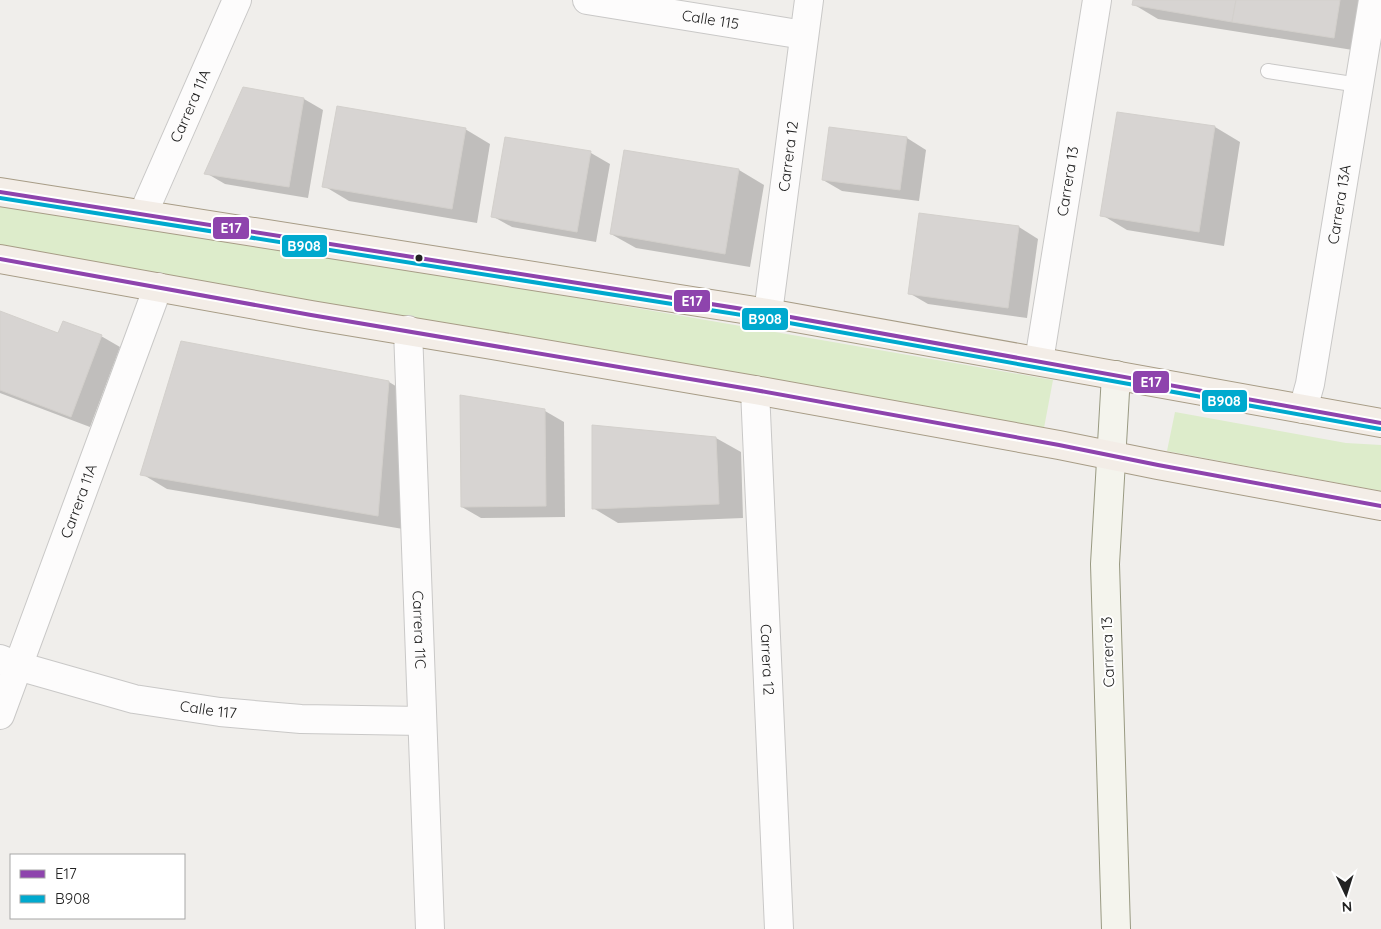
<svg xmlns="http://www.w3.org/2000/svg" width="1381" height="929" font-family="Quicksand,sans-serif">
	<rect width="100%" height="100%" fill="#f0eeeb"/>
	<g fill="#ddeccb">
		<path d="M0,203L468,279L1053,380L1044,428L0,247Z"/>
		<path d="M1175,412L1346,443L1381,445V491L1167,451Z"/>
	</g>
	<g fill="#0003">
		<path d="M1134,0H1367L1359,51L1158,19L1133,4Z"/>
		<path d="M244,88L304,99L323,110L308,198L225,184L206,173Z"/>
		<path d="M1118,113L1215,127L1240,142L1224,246L1127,230L1102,215Z"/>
		<path d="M465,129L490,144L477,223L349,201L324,186Z"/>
		<path d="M506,138L591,153L610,164L596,242L512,227L492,216Z"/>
		<path d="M907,138L926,150L919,201L842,191L823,180Z"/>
		<path d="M739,170L764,185L750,267L636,248L611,234Z"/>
		<path d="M920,214L1019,227L1038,239L1027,318L928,304L909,293Z"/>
		<path d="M0,312L59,334L101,336L120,347L90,427L0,393Z"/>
		<path d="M182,342L389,382L414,397L403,529L167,489L142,474Z"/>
		<path d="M545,411L564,422L565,517L481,518L462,507Z"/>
		<path d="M716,438L741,452L743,518L618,523L593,508Z"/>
	</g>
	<g fill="#d7d4d2" stroke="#d3d0cc">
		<path d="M1133,0H1236L1232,22L1132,5Z"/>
		<path d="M1236,0H1340L1334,38L1232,22Z"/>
		<path d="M243,87L304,98L289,187L204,174Z"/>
		<path d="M337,106L466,128L452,209L322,187Z"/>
		<path d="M1117,112L1215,126L1199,232L1100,216Z"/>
		<path d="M829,127L907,137L900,190L822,180Z"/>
		<path d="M505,137L591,151L577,232L491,217Z"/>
		<path d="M624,150L739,169L725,254L610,234Z"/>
		<path d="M919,213L1019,226L1008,308L908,294Z"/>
		<path d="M0,311L58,333L63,321L102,335L71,417L0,390Z"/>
		<path d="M181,341L389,381L378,516L140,475Z"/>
		<path d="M460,395L545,409L546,506L461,507Z"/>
		<path d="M592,425L716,437L719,504L592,509Z"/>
	</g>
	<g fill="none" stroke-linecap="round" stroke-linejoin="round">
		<g stroke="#c9c8c7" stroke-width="16">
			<path id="lane" d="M1268,71L1359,85"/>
		</g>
		<g stroke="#c9c8c7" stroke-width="30">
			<g id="street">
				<path id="s1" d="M587,0L804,35"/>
				<path id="s2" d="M143,214L237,0"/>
				<path id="s3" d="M768,313L809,0"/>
				<path id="s4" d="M408,330L430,929"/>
				<path id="s5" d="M1039,361L1097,0"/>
				<path id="s6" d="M755,390L779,929"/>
				<path id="s7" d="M1303,409L1310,384L1373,0"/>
				<path id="s8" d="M0,659L18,666L134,699L220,712L301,719L422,721"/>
				<path id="s9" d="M0,715L158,287"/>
			</g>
		</g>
		<g stroke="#999a82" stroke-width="30">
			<path id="secondary" d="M1116,929L1105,564L1116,375"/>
		</g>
		<g stroke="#a79c86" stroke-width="30">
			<g id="primary">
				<path d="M0,192L768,313L1381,423"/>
				<path d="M0,259L311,315L492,345L755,390L1059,445L1158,465L1381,506"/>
			</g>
		</g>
		<use href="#lane" stroke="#fdfcfc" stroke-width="14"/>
		<use href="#street" stroke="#fdfcfc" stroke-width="28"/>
		<use href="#secondary" stroke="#f4f4ed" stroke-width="28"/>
		<use href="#primary" stroke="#f3ede7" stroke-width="28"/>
		<g stroke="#fff" stroke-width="8">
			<g id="bus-1">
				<path d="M0,192L768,313L1381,423"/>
				<path d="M0,259L311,315L755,390L1059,445L1158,465L1381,506"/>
			</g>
		</g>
		<g stroke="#fff" stroke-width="8">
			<path id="bus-2" d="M0,198L767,319L1380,429"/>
		</g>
		<use href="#bus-1" stroke="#8e44ad" stroke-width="4"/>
		<use href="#bus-2" stroke="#00a9ce" stroke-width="4"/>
	</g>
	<circle fill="#222" stroke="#fff" stroke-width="2" cx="419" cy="258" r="4.5"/>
	<g text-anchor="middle" stroke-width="4" stroke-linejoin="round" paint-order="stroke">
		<g font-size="15" fill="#222" stroke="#fff">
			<text dy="5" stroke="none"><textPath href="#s1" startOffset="125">Calle 115</textPath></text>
			<text dy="5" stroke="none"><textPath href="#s2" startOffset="118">Carrera 11A</textPath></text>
			<text dy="5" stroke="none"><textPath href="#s3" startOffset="158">Carrera 12</textPath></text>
			<text dy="5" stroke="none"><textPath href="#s5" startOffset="182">Carrera 13</textPath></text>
			<text dy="5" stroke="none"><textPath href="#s7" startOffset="208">Carrera 13A</textPath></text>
			<text dy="5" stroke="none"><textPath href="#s9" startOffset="228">Carrera 11A</textPath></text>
			<text dy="5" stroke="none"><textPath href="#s4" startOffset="300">Carrera 11C</textPath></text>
			<text transform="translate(1108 652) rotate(-92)" y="5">Carrera 13</text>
			<text dy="5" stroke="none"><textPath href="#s6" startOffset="270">Carrera 12</textPath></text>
			<text dy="5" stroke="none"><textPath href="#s8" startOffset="215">Calle 117</textPath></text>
		</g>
	</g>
	<g stroke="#fff" stroke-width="2">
		<rect x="212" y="216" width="38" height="24" rx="5" fill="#8e44ad"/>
		<rect x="281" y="234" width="47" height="24" rx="5" fill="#00a9ce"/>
		<rect x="673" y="289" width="38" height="24" rx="5" fill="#8e44ad"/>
		<rect x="741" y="307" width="48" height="24" rx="5" fill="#00a9ce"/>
		<rect x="1132" y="370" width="38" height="24" rx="5" fill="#8e44ad"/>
		<rect x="1201" y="389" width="47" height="24" rx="5" fill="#00a9ce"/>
	</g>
	<g font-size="14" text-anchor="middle" font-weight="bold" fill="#fff">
		<text x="231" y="233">E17</text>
		<text x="304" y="251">B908</text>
		<text x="692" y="306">E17</text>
		<text x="765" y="324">B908</text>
		<text x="1151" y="387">E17</text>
		<text x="1224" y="406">B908</text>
	</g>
	<rect x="10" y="854" width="175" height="65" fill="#ffffff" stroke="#a7a7a7"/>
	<rect x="20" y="870" width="25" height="8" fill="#8e44ad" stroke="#a7a7a7"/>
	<text x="55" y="879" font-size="15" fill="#222222">E17</text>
	<rect x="20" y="895" width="25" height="8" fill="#00a9ce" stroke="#a7a7a7"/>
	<text x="55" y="904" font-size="15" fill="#222222">B908</text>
	<g transform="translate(1346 894) rotate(176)" stroke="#ffffff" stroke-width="4" paint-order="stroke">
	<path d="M0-4L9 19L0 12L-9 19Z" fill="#222222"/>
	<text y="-8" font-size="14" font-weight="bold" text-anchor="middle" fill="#222222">N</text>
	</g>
</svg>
